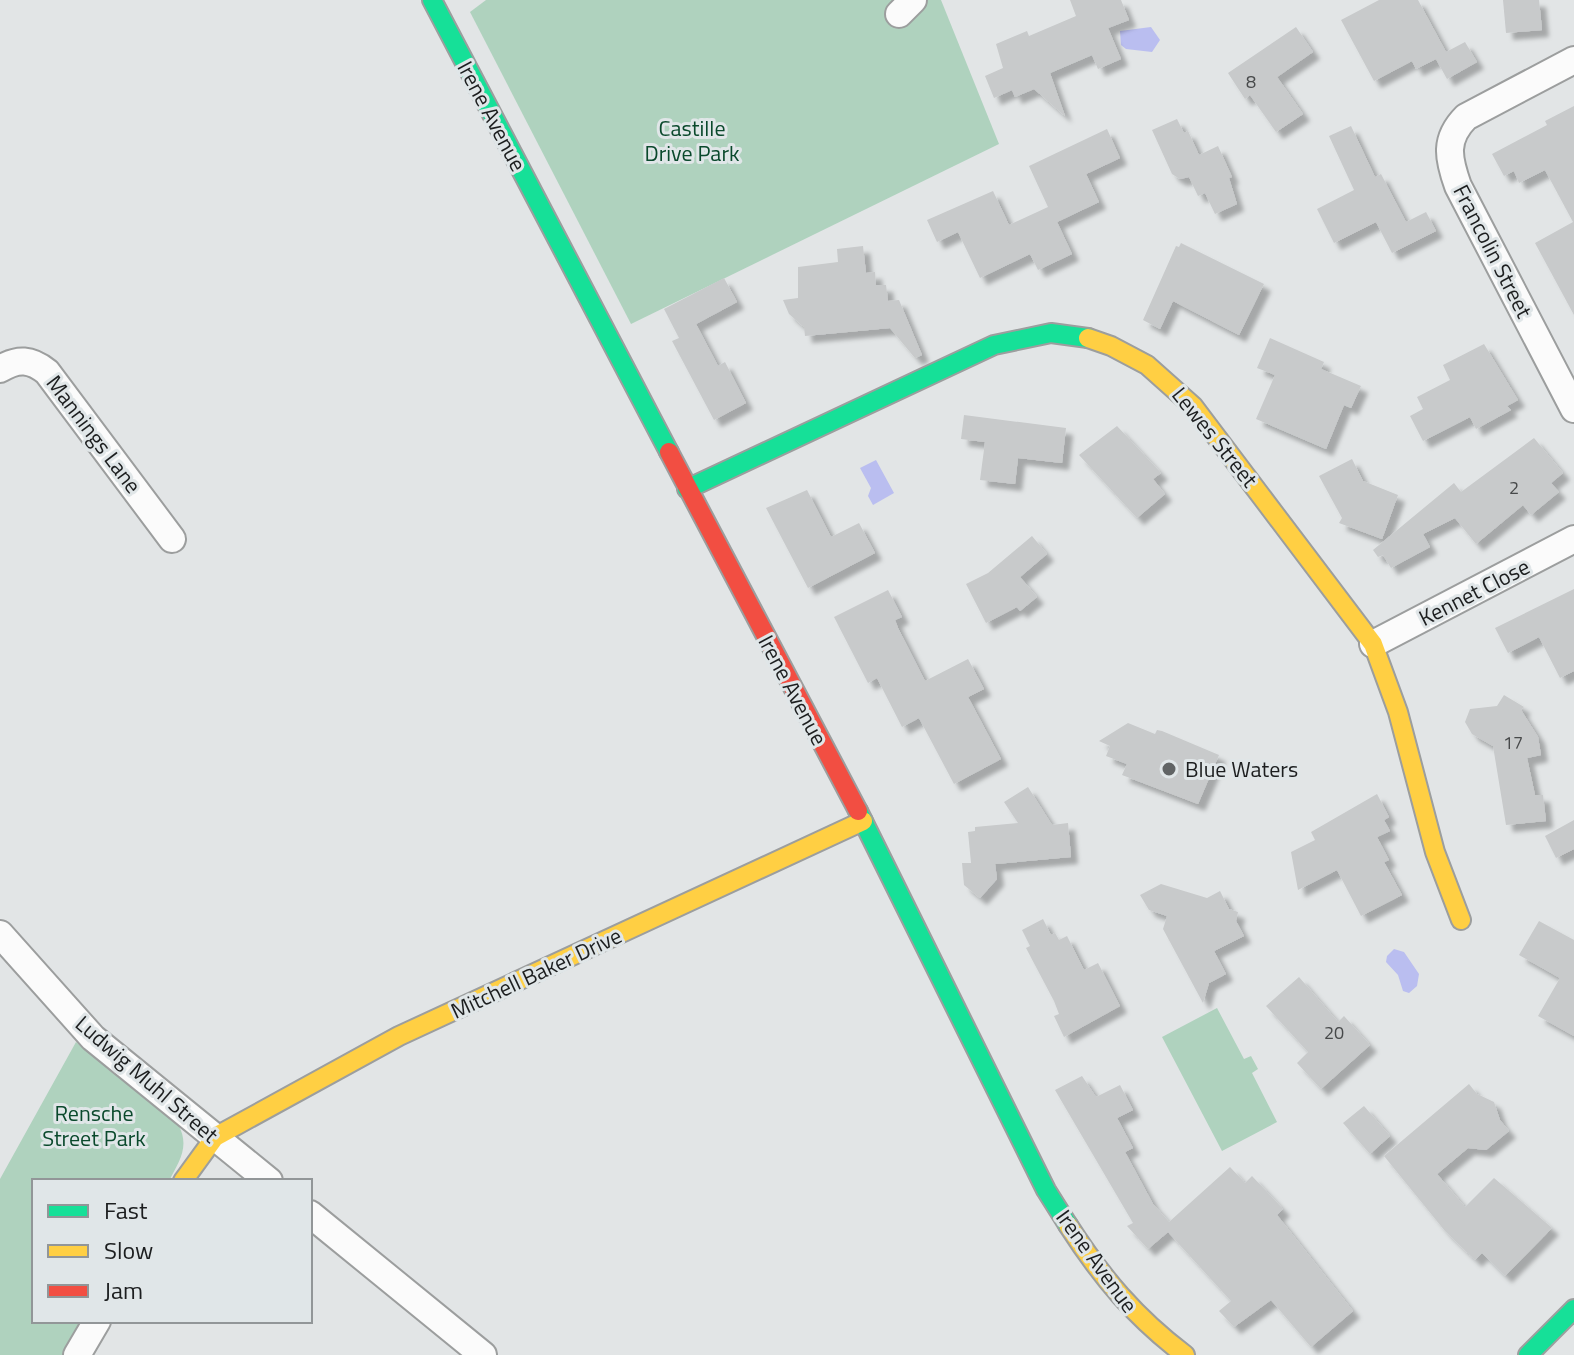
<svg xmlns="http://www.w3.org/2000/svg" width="1574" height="1355" font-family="'Titillium Web',sans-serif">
	<defs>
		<filter id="shadow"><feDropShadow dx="7" dy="7" stdDeviation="2" flood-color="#0004"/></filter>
	</defs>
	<rect width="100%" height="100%" fill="#e2e5e6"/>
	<g fill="#afd2be">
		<path d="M486,0H941L999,144L631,324L470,12Z"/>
		<path d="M1217,1008L1244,1059L1251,1056L1258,1069L1252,1073L1277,1122L1222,1151L1162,1037Z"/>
		<path d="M76,1042L178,1124C190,1146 180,1160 169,1181H34V1321H86L66,1355H0V1179Z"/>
	</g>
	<g fill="#babef0">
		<path d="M1151,27L1160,40L1152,52L1126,49L1121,45L1120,31Z"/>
		<path d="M876,460L894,493L873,505L868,496L871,488L860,468Z"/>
		<path d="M1394,949L1404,952L1419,974L1417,986L1409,993L1403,991L1398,975L1386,962L1387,956Z"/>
	</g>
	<g fill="#c8cacb" filter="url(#shadow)">
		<path d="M1070,0H1121L1129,20L1108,28L1121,59L1098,69L1092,55L1050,73L1065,116L1034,89L1015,97L1012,90L994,98L985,76L1003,68L996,44L1027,31L1029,36L1076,16Z"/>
		<path d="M1379,0H1418L1446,52L1465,42L1477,62L1447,79L1436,59L1416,69L1412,61L1374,81L1341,20Z"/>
		<path d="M1503,0H1539L1542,30L1506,33Z"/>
		<path d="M1296,27L1313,52L1277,77L1303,114L1276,132L1250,95L1245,99L1228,73Z"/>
		<path d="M1574,106V315L1535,243L1573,222L1545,170L1519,183L1514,171L1504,176L1492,154L1547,125L1545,121Z"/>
		<path d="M1177,119L1184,133L1188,131L1199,155L1218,146L1232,177L1229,178L1237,204L1215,214L1205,193L1198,196L1189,177L1180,179L1172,174L1152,130Z"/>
		<path d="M1351,126L1375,177L1381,174L1406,222L1426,212L1436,231L1392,253L1376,222L1334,243L1317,209L1354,190L1329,136Z"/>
		<path d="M1107,129L1120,158L1086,174L1099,202L1057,222L1072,254L1038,270L1030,254L980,278L958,232L937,242L927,220L993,191L1009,225L1048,207L1029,166Z"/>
		<path d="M1181,243L1264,284L1239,335L1173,301L1160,329L1143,320L1176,246L1179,247Z"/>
		<path d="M863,246L866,273L875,272L876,285H886L888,301L899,300L922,355L915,358L890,328L805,336L804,327L789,314L783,300L798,298V267L838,262L837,249Z"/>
		<path d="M724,278L737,302L696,324L718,366L725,362L746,403L714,420L672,341L679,338L664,309Z"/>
		<path d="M1270,338L1324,362L1321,369L1361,386L1351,408L1344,405L1326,449L1256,419L1275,375L1257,368Z"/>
		<path d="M1484,344L1518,400L1507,406L1511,410L1476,429L1470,417L1423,441L1410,416L1423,409L1417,397L1450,380L1443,365Z"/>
		<path d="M964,415L1066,428L1062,463L1018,458L1015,484L980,480L985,442L961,439Z"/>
		<path d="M1117,426L1161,473L1153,479L1165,494L1137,518L1079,455Z"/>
		<path d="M1534,438L1563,473L1551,483L1559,492L1531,515L1523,505L1476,544L1455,518L1423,534L1430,547L1391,568L1383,555L1378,557L1373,550L1454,483L1461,492Z"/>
		<path d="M1352,459L1363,481L1398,495L1382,539L1339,523L1342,518L1319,476Z"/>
		<path d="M807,490L831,537L859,523L875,553L808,588L766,508Z"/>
		<path d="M1032,536L1047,554L1020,577L1037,597L1020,611L1017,607L986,623L966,584L988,573Z"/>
		<path d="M1574,589V671L1560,678L1539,637L1508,653L1495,628Z"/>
		<path d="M888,590L902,617L895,620L898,628L925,681L968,659L984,689L968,697L1001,759L954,784L919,718L902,727L877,678L868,683L834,617Z"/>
		<path d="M1504,695L1524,707L1521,710L1538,737L1541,755L1527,758L1535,795H1543L1546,821L1506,825L1493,746L1472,734L1465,722L1470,709L1497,706Z"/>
		<path d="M1128,723L1155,734L1157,730L1162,731L1219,755L1198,804L1122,775L1127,764L1106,756L1110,746L1099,741Z"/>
		<path d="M1028,787L1052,825L1068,823L1071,857L995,864L997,879L980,898L964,885L962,863H971L968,832L975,831V827L1018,823L1004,802Z"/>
		<path d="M1377,794L1389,817L1384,820L1390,831L1377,837L1389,860L1384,862L1402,895L1361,916L1337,870L1298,890L1291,852L1315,840L1311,832Z"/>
		<path d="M1574,820V849L1556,858L1545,836Z"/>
		<path d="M1161,884L1207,898L1220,891L1229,909L1238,912L1236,921L1244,936L1214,951L1226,974L1209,983L1203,1003L1163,929L1167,916L1149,910L1140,895Z"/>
		<path d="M1043,919L1051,935L1055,933L1059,940L1067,936L1084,970L1098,963L1120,1006L1064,1037L1054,1016L1059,1014L1054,1001L1026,948L1030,946L1022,930Z"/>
		<path d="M1539,921L1574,940V1036L1538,1016L1560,978L1519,955Z"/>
		<path d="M1299,977L1338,1022L1344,1016L1370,1045L1321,1089L1297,1063L1308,1052L1266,1006Z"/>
		<path d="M1082,1076L1096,1097L1120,1085L1133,1110L1117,1118L1133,1148L1125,1152L1153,1204L1169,1222L1230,1167L1245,1183L1252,1176L1283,1209L1277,1215L1353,1311L1311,1347L1271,1300L1234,1327L1219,1311L1231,1301L1168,1232L1148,1249L1127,1226L1133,1223L1055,1090Z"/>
		<path d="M1469,1084L1477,1094L1494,1102L1500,1120L1509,1131L1486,1150L1468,1148L1437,1174L1465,1207L1494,1178L1552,1228L1505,1276L1482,1253L1475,1260L1445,1231L1384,1156Z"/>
		<path d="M1364,1106L1390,1136L1370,1154L1343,1123Z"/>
	</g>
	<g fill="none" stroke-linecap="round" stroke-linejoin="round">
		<g stroke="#9c9e9e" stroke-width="30">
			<g id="street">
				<path d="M899,14L913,0"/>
				<path d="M1574,60L1466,117C1444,139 1448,158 1458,186L1574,409"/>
				<path d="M0,369C18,358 31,359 47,372L172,539"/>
				<path d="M1373,644L1574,539"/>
				<path d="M0,934L93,1038L269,1181"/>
				<path d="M310,1214L483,1355"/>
				<path d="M77,1355L97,1321"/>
			</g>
		</g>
		<g stroke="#9c9e9e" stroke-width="22">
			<g id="fast">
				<path d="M432,0L669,452"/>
				<path d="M687,489L994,345L1051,333L1088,338"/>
				<path d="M858,811L1046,1190L1068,1225"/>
				<path d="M1528,1355L1574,1309"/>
			</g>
		</g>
		<g stroke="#9c9e9e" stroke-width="22">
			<g id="slow">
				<path d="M1088,338L1111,346L1147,365L1193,406L1373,644L1398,712L1435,852L1461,920"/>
				<path d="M183,1181L215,1137L399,1036L863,821"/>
				<path d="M1068,1225C1102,1278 1135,1317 1185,1355"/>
			</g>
		</g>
		<g stroke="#9c9e9e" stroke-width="22">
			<path id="jam" d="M669,452L858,811"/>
		</g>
		<use href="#street" stroke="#fbfbfb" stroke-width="26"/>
		<use href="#fast" stroke="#16e098" stroke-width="18"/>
		<use href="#slow" stroke="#ffcf43" stroke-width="18"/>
		<use href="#jam" stroke="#f24e42" stroke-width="18"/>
	</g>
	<circle fill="#616465" stroke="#e0e6e8" stroke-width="3" cx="1169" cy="769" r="8"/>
	<g text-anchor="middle" stroke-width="6" stroke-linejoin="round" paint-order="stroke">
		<g font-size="18" fill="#47494a">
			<text x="1251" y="88">8</text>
			<text x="1514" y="494">2</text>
			<text x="1513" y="749">17</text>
			<text x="1334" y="1039">20</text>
		</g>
		<g font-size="22" fill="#1c1e1f" stroke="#e0e6e8">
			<text transform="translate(492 116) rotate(62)" y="8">Irene Avenue</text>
			<text transform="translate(1493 251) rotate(63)" y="8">Francolin Street</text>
			<text transform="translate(94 434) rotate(53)" y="8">Mannings Lane</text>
			<text transform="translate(1215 437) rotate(51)" y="8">Lewes Street</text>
			<text transform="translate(1474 592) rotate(-27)" y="8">Kennet Close</text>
			<text transform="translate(793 690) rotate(62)" y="8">Irene Avenue</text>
			<text transform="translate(536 973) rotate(-25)" y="8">Mitchell Baker Drive</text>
			<text transform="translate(147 1079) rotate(41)" y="8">Ludwig Muhl Street</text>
			<text transform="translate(1097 1261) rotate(54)" y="8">Irene Avenue</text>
		</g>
		<g font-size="22" fill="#0a492c" stroke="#e0e6e8">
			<text x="692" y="136">Castille<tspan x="692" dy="25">Drive Park</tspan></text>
			<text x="94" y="1121">Rensche<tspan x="94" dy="25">Street Park</tspan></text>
		</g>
		<g font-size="22" fill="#1c1e1f" stroke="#e0e6e8" text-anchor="start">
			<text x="1185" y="777">Blue Waters</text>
		</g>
	</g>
	<rect x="32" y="1179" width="280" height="144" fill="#e0e6e8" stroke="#929698" stroke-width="2"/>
	<rect x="48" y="1205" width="40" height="12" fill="#16e098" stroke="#929698" stroke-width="2"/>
	<text x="104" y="1219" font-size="24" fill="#1c1e1f">Fast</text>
	<rect x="48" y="1245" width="40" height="12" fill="#ffcf43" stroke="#929698" stroke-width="2"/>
	<text x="104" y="1259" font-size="24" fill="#1c1e1f">Slow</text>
	<rect x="48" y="1285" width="40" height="12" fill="#f24e42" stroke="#929698" stroke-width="2"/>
	<text x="104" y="1299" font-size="24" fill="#1c1e1f">Jam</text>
</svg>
